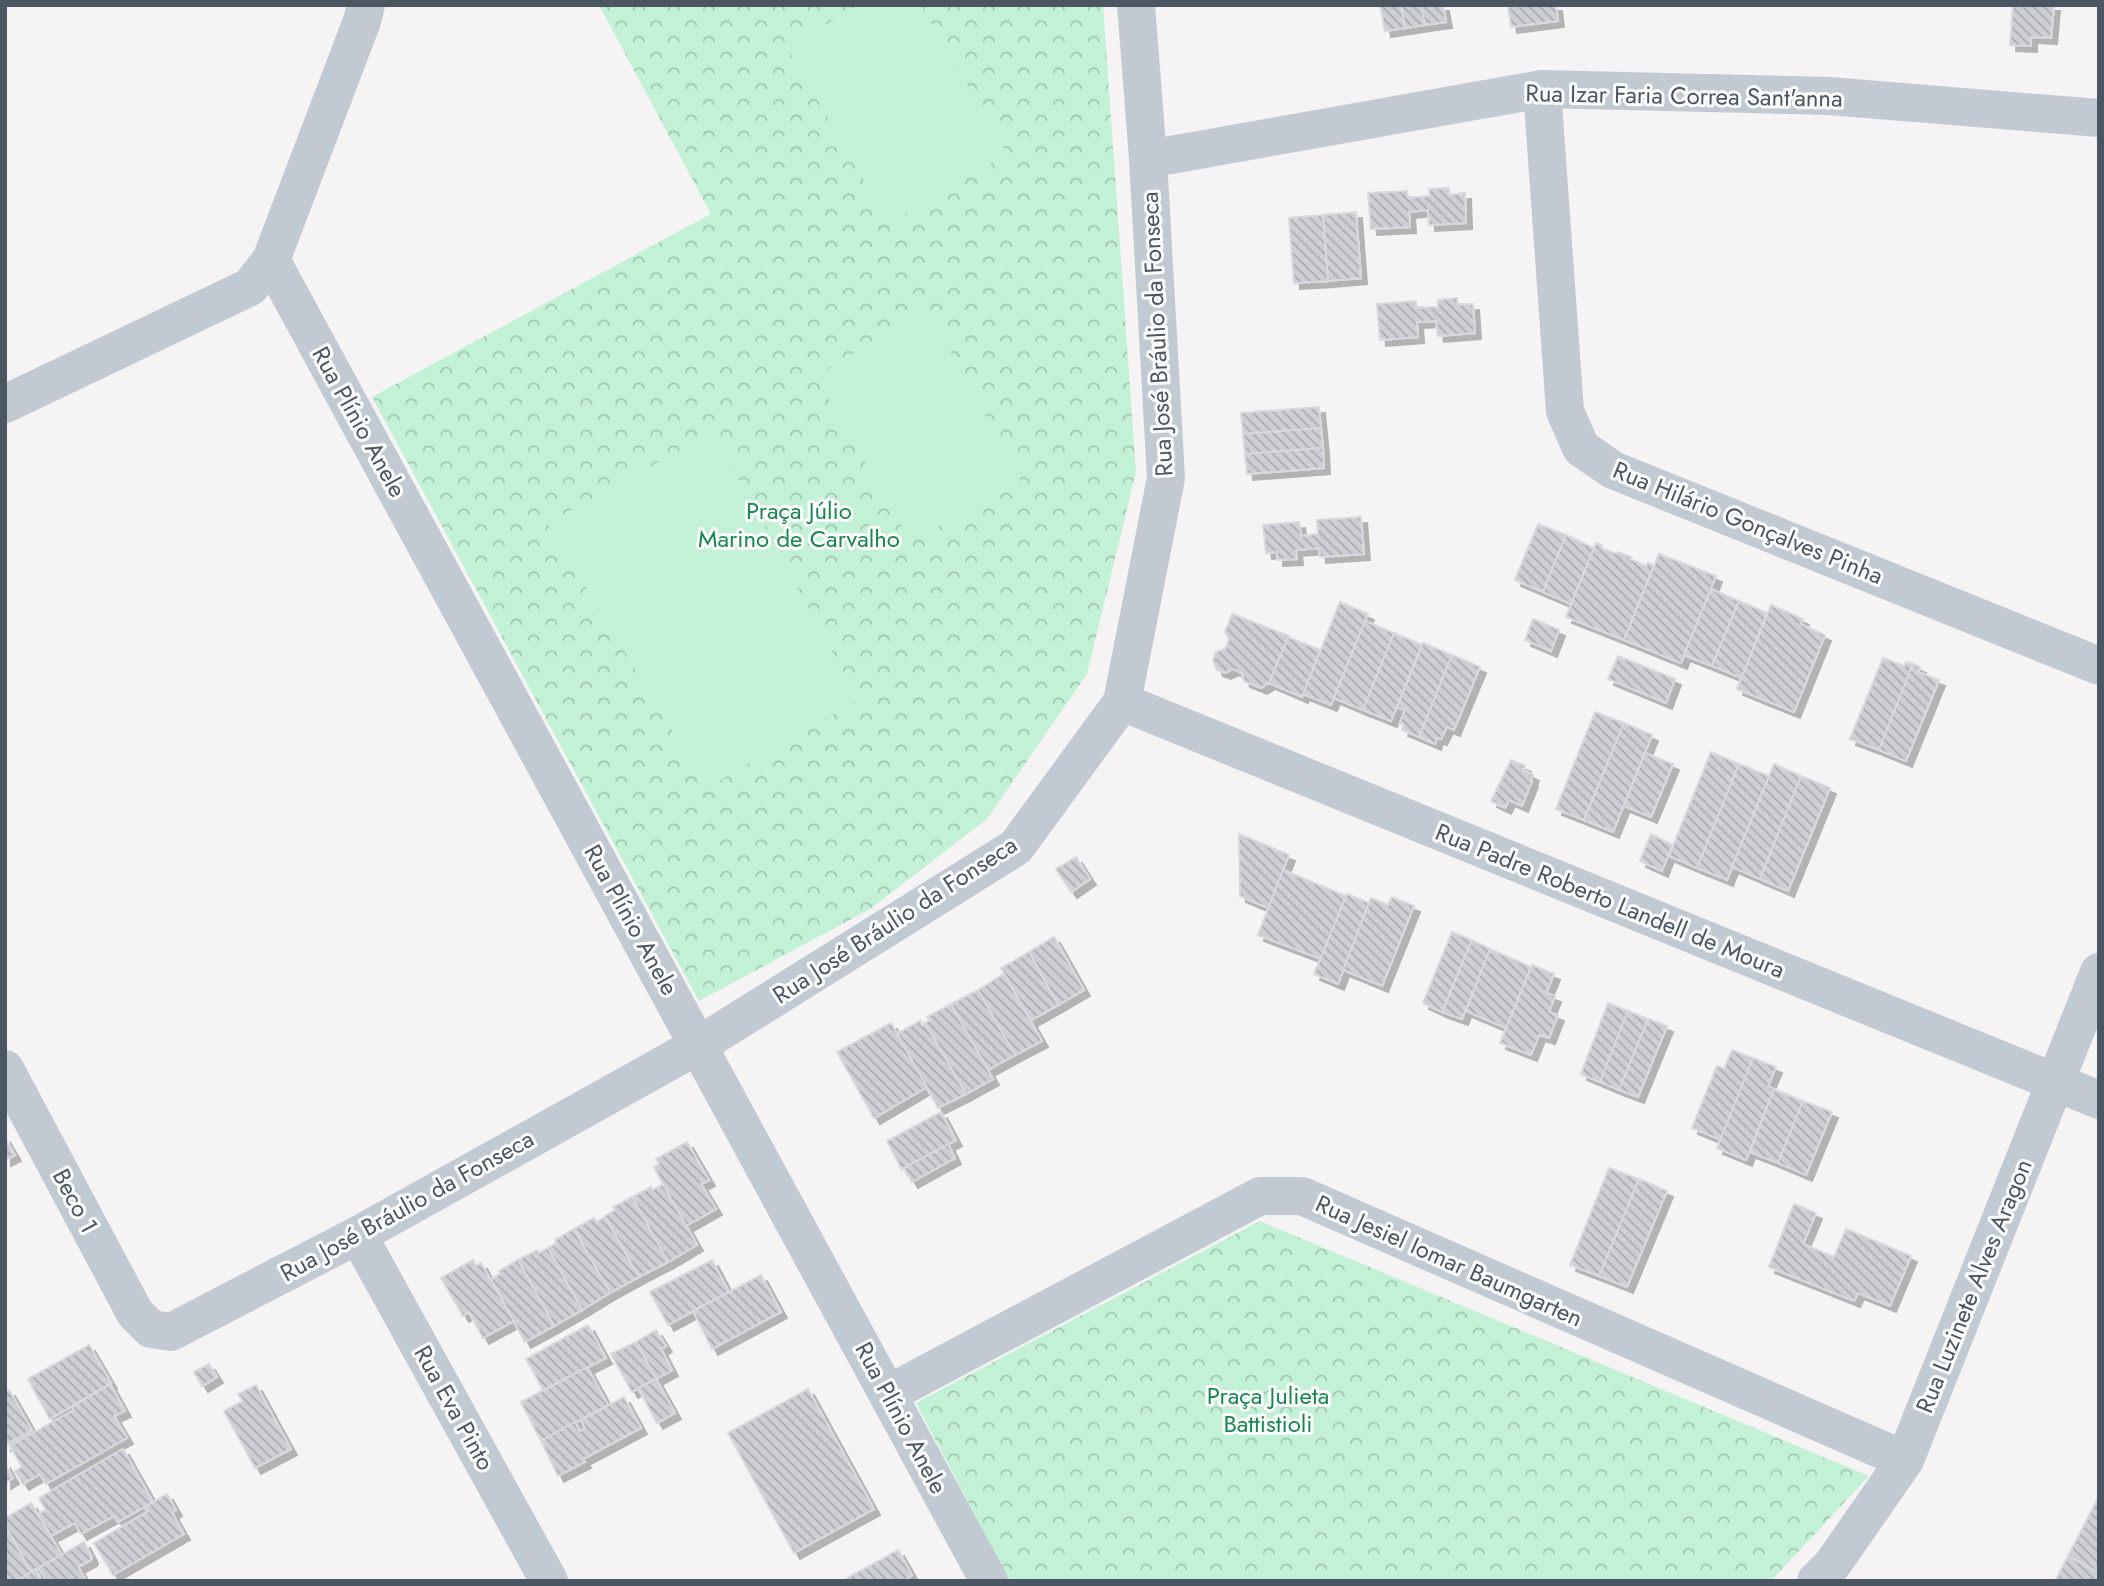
<svg xmlns="http://www.w3.org/2000/svg" width="2104" height="1586" font-family="Jost,sans-serif">
	<defs>
		<pattern id="forest-crowns" width="20" height="18" patternUnits="userSpaceOnUse" patternTransform="scale(1.75)"><rect width="20" height="18" fill="#c3f1d5"/><path d="M2 6a3 3 0 1 1 6 0M12 15a3 3 0 1 1 6 0" fill="none" stroke="#a0c6b0"/></pattern>
		<pattern id="building-back-hatch" width="6" height="6" patternUnits="userSpaceOnUse" patternTransform="scale(1.75)"><rect width="6" height="6" fill="#cdcfd5"/><path d="M-1 5l2 2M0 0l6 6M5-1l2 2" fill="none" stroke="#a8abb0"/></pattern>
		<filter id="shadow"><feDropShadow dx="6" dy="6" stdDeviation="0" flood-color="#0004"/></filter>
	</defs>
	<rect width="100%" height="100%" fill="#f5f3f3"/>
	<g fill="url(#forest-crowns)">
		<path d="M599,5H1103L1136,472L1087,674L987,819L870,909L699,1001L372,397L711,214Z"/>
		<path d="M1260,1221L1869,1476L1771,1581H1010L916,1403Z"/>
	</g>
	<g fill="#c3f1d5">
		<path d="M859,5H921L1007,154L889,224L787,47Z"/>
		<path d="M927,309L1021,481L911,542L816,376Z"/>
		<path d="M714,432L858,700L707,788L547,523Z"/>
	</g>
	<g fill="url(#building-back-hatch)" stroke="#d7d9de" stroke-width="2" filter="url(#shadow)">
		<path d="M1380,5H1401L1405,28L1385,31Z"/>
		<path d="M1401,5H1421L1425,25L1405,28Z"/>
		<path d="M1421,5H1443L1446,22L1425,25Z"/>
		<path d="M1508,5H1556L1558,21L1511,27Z"/>
		<path d="M2013,5H2054L2051,38L2031,37V46L2010,45Z"/>
		<path d="M1449,188V195L1465,193L1466,223L1429,225L1428,210L1409,212L1410,227L1371,229L1368,193L1407,191L1408,198L1430,196L1429,189Z"/>
		<path d="M1356,212L1361,278L1328,281L1323,215Z"/>
		<path d="M1323,215L1328,281L1294,283L1289,218Z"/>
		<path d="M1457,298L1458,305L1473,304L1475,333L1438,336L1436,321L1417,322L1418,337L1380,340L1377,304L1416,301V308L1438,307V300Z"/>
		<path d="M1319,407L1321,428L1243,434L1241,413Z"/>
		<path d="M1321,428L1323,448L1245,454L1243,434Z"/>
		<path d="M1323,448L1324,468L1247,474L1245,454Z"/>
		<path d="M1361,517L1364,554L1320,557L1319,548L1296,550L1297,559L1277,560V552L1266,553L1263,525L1299,522L1301,536L1318,534L1317,520Z"/>
		<path d="M1538,524L1566,535L1543,592L1515,580Z"/>
		<path d="M1566,535L1594,548L1571,604L1543,592Z"/>
		<path d="M1596,543L1602,545L1601,548L1617,554L1618,552L1631,557L1630,559L1646,566L1648,563L1654,565L1624,640L1566,617Z"/>
		<path d="M1659,554L1716,576L1681,663L1624,640Z"/>
		<path d="M1711,589L1739,601L1712,666L1684,655Z"/>
		<path d="M1739,601L1767,613L1742,678L1712,666Z"/>
		<path d="M1340,602L1368,614L1331,705L1303,694Z"/>
		<path d="M1771,605L1803,619L1800,624L1825,635L1794,712L1737,689Z"/>
		<path d="M1232,614L1289,636L1269,683L1261,688L1244,681L1242,673L1233,669L1225,673L1217,670L1213,661L1216,652L1225,649L1229,640L1225,632Z"/>
		<path d="M1533,619L1559,630L1551,651L1525,640Z"/>
		<path d="M1365,621L1394,633L1363,710L1334,698Z"/>
		<path d="M1394,633L1422,645L1391,721L1363,710Z"/>
		<path d="M1288,637L1320,650L1302,697L1269,683Z"/>
		<path d="M1423,643L1452,655L1419,737L1402,730L1404,725L1400,723L1405,710L1397,707Z"/>
		<path d="M1452,655L1480,667L1454,730L1447,727L1441,739L1437,738L1435,744L1419,737Z"/>
		<path d="M1618,656L1675,679L1666,703L1608,679Z"/>
		<path d="M1883,658L1904,666L1906,662L1913,664L1879,750L1850,739Z"/>
		<path d="M1913,664L1920,667L1918,672L1939,680L1906,761L1879,750Z"/>
		<path d="M1595,712L1624,723L1584,820L1556,809Z"/>
		<path d="M1624,723L1652,735L1613,832L1584,820Z"/>
		<path d="M1711,752L1739,764L1697,868L1669,856Z"/>
		<path d="M1645,753L1673,764L1651,817L1624,806Z"/>
		<path d="M1511,760L1525,766L1523,770L1533,775L1531,780L1532,781L1522,806L1509,800L1505,808L1491,801Z"/>
		<path d="M1739,764L1769,776L1727,880L1697,868Z"/>
		<path d="M1774,764L1801,776L1760,879L1732,867Z"/>
		<path d="M1801,776L1830,788L1788,891L1760,879Z"/>
		<path d="M1239,834L1289,855L1268,908L1240,896Z"/>
		<path d="M1651,834L1672,845L1662,871L1640,861Z"/>
		<path d="M1076,857L1090,879L1071,892L1056,869Z"/>
		<path d="M1283,870L1346,896L1321,959L1258,935Z"/>
		<path d="M1347,894L1369,903L1338,984L1314,974Z"/>
		<path d="M1392,897L1414,906L1382,986L1343,970L1371,898L1388,905Z"/>
		<path d="M1452,932L1472,940L1442,1012L1423,1003Z"/>
		<path d="M1054,937L1084,990L1058,1005L1029,952Z"/>
		<path d="M1472,940L1490,949L1462,1019L1442,1012Z"/>
		<path d="M1490,949L1531,967L1506,1028L1466,1011Z"/>
		<path d="M1029,952L1058,1005L1030,1021L1001,968Z"/>
		<path d="M1532,965L1554,974L1546,993L1555,996L1549,1012L1558,1015L1549,1038L1539,1035L1531,1055L1500,1043Z"/>
		<path d="M1004,974L1042,1041L1015,1055L978,990Z"/>
		<path d="M978,990L1015,1055L988,1070L951,1004Z"/>
		<path d="M1608,1003L1628,1011L1600,1082L1581,1074Z"/>
		<path d="M951,1004L993,1079L966,1094L925,1023L930,1020L927,1017Z"/>
		<path d="M1628,1011L1648,1019L1619,1090L1600,1082Z"/>
		<path d="M1648,1019L1667,1026L1638,1097L1619,1090Z"/>
		<path d="M920,1021L922,1025L925,1023L966,1094L938,1108L897,1034Z"/>
		<path d="M891,1023L927,1087L874,1118L837,1052Z"/>
		<path d="M1732,1050L1753,1058L1721,1140L1692,1128L1717,1066L1724,1069Z"/>
		<path d="M1753,1058L1776,1067L1768,1086L1774,1089L1746,1160L1717,1148Z"/>
		<path d="M1774,1089L1803,1101L1778,1163L1750,1152Z"/>
		<path d="M1803,1101L1832,1112L1806,1175L1778,1163Z"/>
		<path d="M941,1112L956,1140L902,1170L887,1141Z"/>
		<path d="M5,1138L15,1155L5,1160Z"/>
		<path d="M687,1142L709,1180L701,1184L716,1209L686,1226L654,1167L659,1164L656,1159Z"/>
		<path d="M948,1144L955,1158L912,1182L904,1168Z"/>
		<path d="M1609,1168L1639,1179L1599,1276L1570,1265Z"/>
		<path d="M1639,1179L1667,1191L1627,1287L1599,1276Z"/>
		<path d="M663,1184L697,1245L668,1262L632,1197L651,1187L653,1190Z"/>
		<path d="M632,1197L668,1262L639,1277L605,1216L615,1210L613,1207Z"/>
		<path d="M1794,1204L1816,1213L1803,1244L1834,1257L1846,1229L1911,1256L1890,1306L1858,1293L1854,1301L1769,1267Z"/>
		<path d="M605,1217L639,1277L610,1293L574,1229L594,1218L596,1222Z"/>
		<path d="M574,1229L610,1293L582,1310L548,1248L557,1243L555,1240Z"/>
		<path d="M548,1248L582,1310L554,1326L518,1260L537,1250L539,1253Z"/>
		<path d="M473,1260L476,1266L481,1263L514,1321L483,1338L469,1312L463,1316L441,1278Z"/>
		<path d="M518,1260L554,1326L525,1342L491,1279L500,1274L499,1271Z"/>
		<path d="M712,1260L729,1292L668,1325L650,1292Z"/>
		<path d="M761,1275L781,1312L712,1349L693,1311Z"/>
		<path d="M588,1325L606,1358L543,1390L526,1359Z"/>
		<path d="M656,1330L666,1346L661,1349L672,1370L656,1379L636,1342Z"/>
		<path d="M636,1342L656,1379L632,1392L611,1354Z"/>
		<path d="M89,1345L111,1383L50,1419L28,1379Z"/>
		<path d="M209,1364L217,1377L202,1386L194,1372Z"/>
		<path d="M587,1367L608,1405L541,1441L521,1402Z"/>
		<path d="M656,1379L675,1413L657,1423L638,1388Z"/>
		<path d="M110,1384L125,1411L114,1416L127,1438L46,1484L40,1474L23,1484L15,1471L22,1467L10,1446L74,1410L72,1407Z"/>
		<path d="M256,1385L291,1449L255,1468L224,1411L243,1401L238,1394Z"/>
		<path d="M808,1389L874,1509L794,1553L728,1433Z"/>
		<path d="M9,1390L32,1430L5,1445V1392Z"/>
		<path d="M624,1397L641,1428L583,1459L585,1462L558,1476L541,1441L575,1422L580,1431L585,1428L581,1420Z"/>
		<path d="M123,1449L153,1502L118,1522L114,1516L81,1534L75,1523L51,1536L38,1514L46,1510L39,1498Z"/>
		<path d="M5,1464L13,1478L5,1483Z"/>
		<path d="M167,1494L176,1510L172,1513L184,1534L113,1575L94,1543L147,1512L145,1507Z"/>
		<path d="M2097,1500L2099,1501V1573L2068,1556Z"/>
		<path d="M31,1503L62,1555L31,1572L5,1525V1518Z"/>
		<path d="M5,1525L31,1572L17,1581H5Z"/>
		<path d="M84,1542L92,1557L91,1560L78,1567L86,1581H47L39,1568Z"/>
		<path d="M898,1550L912,1575L904,1581H842Z"/>
		<path d="M2068,1556L2099,1573V1581H2055Z"/>
		<path d="M36,1570L42,1581H17L31,1572Z"/>
	</g>
	<g fill="none" stroke-linecap="round" stroke-linejoin="round">
		<g stroke="#c1cad2" stroke-width="38">
			<path d="M1542,89L1565,411L1581,448L1613,470L2099,666"/>
			<path d="M1148,159L1542,89L1829,96L2099,118"/>
			<path d="M271,260L989,1581"/>
			<path d="M5,404L250,287L271,260L362,21L366,5"/>
			<path d="M1122,702L2099,1100"/>
			<path d="M5,1069L135,1313L151,1329L171,1332L358,1235L699,1045L1016,847L1122,702L1166,478L1148,159L1136,5"/>
			<path d="M358,1235L549,1581"/>
			<path d="M888,1394L1260,1196H1302L1905,1460"/>
			<path d="M1816,1581L1832,1565L1905,1460L2099,972"/>
		</g>
	</g>
	<g text-anchor="middle" stroke-width="6" stroke-linejoin="round" paint-order="stroke">
		<g font-size="24" fill="#4a5661" stroke="#fff">
			<text transform="translate(1684 96) rotate(1)" y="8">Rua Izar Faria Correa Sant'anna</text>
			<text transform="translate(1157 334) rotate(-93)" y="8">Rua José Bráulio da Fonseca</text>
			<text transform="translate(359 422) rotate(61)" y="8">Rua Plínio Anele</text>
			<text transform="translate(1748 523) rotate(22)" y="8">Rua Hilário Gonçalves Pinha</text>
			<text transform="translate(1610 901) rotate(22)" y="8">Rua Padre Roberto Landell de Moura</text>
			<text transform="translate(631 920) rotate(61)" y="8">Rua Plínio Anele</text>
			<text transform="translate(895 920) rotate(-33)" y="8">Rua José Bráulio da Fonseca</text>
			<text transform="translate(75 1201) rotate(62)" y="8">Beco 1</text>
			<text transform="translate(407 1206) rotate(-29)" y="8">Rua José Bráulio da Fonseca</text>
			<text transform="translate(1449 1261) rotate(24)" y="8">Rua Jesiel Iomar Baumgarten</text>
			<text transform="translate(1974 1286) rotate(-68)" y="8">Rua Luzinete Alves Aragon</text>
			<text transform="translate(454 1408) rotate(61)" y="8">Rua Eva Pinto</text>
			<text transform="translate(901 1418) rotate(62)" y="8">Rua Plínio Anele</text>
		</g>
		<g font-size="24" fill="#17864f" stroke="#fff">
			<text x="799" y="519">Praça Júlio<tspan x="799" dy="28">Marino de Carvalho</tspan></text>
			<text x="1268" y="1404">Praça Julieta<tspan x="1268" dy="28">Battistioli</tspan></text>
		</g>
	</g>
	<rect width="2104" height="1586" fill="none" stroke="#4a5661" stroke-width="14"/>
</svg>
